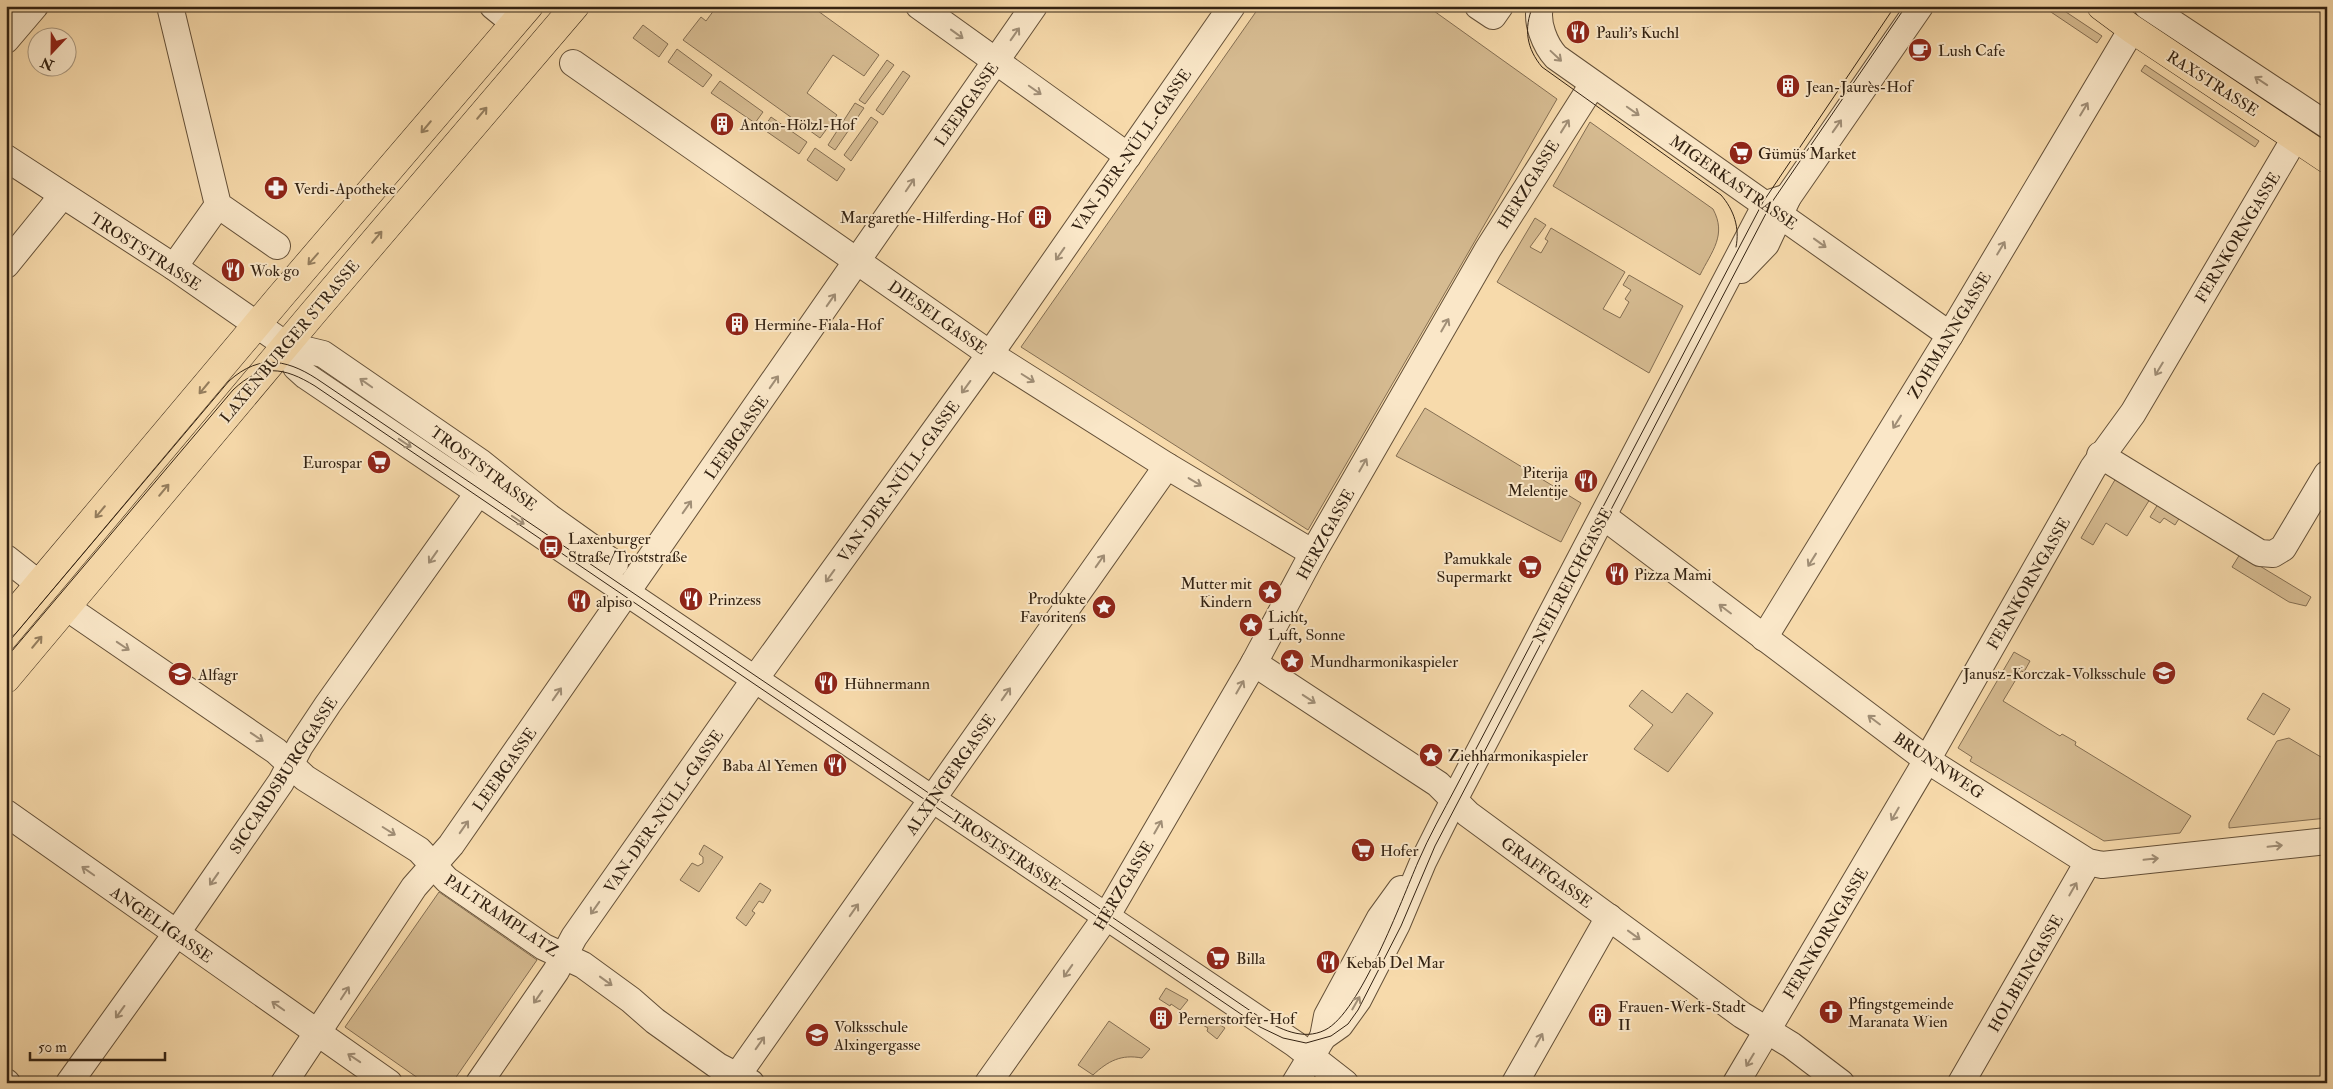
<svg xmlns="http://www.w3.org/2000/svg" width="2333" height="1089" font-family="'IM FELL Double Pica',serif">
	<rect width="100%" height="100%" fill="#f7daab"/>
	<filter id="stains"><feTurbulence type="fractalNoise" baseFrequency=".004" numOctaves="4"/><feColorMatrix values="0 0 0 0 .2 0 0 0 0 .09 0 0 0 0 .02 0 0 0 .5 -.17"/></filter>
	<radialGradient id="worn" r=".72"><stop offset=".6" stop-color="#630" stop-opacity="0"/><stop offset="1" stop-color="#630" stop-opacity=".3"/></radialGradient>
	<g fill="#d6bb91" stroke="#846e52">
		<path d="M717,6H726L731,10L734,6H811L879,55L864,76L833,55L807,93L837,115L820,138L683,40L701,17L706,21Z"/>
		<path d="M1260,6H1427L1557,99L1308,530L1021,347Z"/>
		<path d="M2042,6H2057L2102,36L2097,43Z"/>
		<path d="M643,25L668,44L659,57L633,38Z"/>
		<path d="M677,49L712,75L703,87L668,62Z"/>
		<path d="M887,60L894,65L865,104L859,100Z"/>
		<path d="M2145,65L2259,141L2255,147L2141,71Z"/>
		<path d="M903,71L910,76L883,115L876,110Z"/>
		<path d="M720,81L763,112L755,123L711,93Z"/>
		<path d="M855,103L864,108L835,150L828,145Z"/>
		<path d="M771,117L807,142L799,154L763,129Z"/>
		<path d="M871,117L878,122L851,161L844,155Z"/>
		<path d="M1590,122L1713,209C1727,235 1712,251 1700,275L1553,186Z"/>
		<path d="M815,148L845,169L837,181L807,160Z"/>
		<path d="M1535,218L1546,225L1530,247L1541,253L1548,241L1545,239L1551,228L1625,272L1603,309L1620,318L1629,302L1625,299L1631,290L1623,285L1629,275L1683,306L1649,373L1497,282Z"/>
		<path d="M1425,408L1581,503L1561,542L1396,456Z"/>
		<path d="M2116,478L2150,499L2127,536L2106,523L2093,545L2081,538Z"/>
		<path d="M2158,504L2180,517L2175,525L2164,518L2160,523L2150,517Z"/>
		<path d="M2240,554L2311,597L2306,606L2289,602L2232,567Z"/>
		<path d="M2014,652L2030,661L2024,672L2021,671L2003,701L2060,736L2062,734L2076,742L2075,745L2191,816L2180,833L2104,841L1970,761L1972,757L1958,748Z"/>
		<path d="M1642,690L1672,713L1687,693L1713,713L1668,772L1634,749L1653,725L1629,706Z"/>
		<path d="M2263,693L2290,709L2274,735L2247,719Z"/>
		<path d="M2289,738L2326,760L2327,758V818L2229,828V823L2277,741Z"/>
		<path d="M704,845L723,857L699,892L680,880L692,863L698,866L703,863V857L699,854Z"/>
		<path d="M760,883L771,890L763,903L759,901L752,911L755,913L746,926L736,918Z"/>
		<path d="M439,892L537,960L452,1083H425L345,1027Z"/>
		<path d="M1166,988L1188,1000L1180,1010L1171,1004L1170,1006L1159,999Z"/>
		<path d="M1205,1015L1225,1028L1217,1039L1207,1031L1208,1028L1199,1023Z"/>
		<path d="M1109,1021L1150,1049L1142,1058C1121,1054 1108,1061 1093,1075L1078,1065Z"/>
	</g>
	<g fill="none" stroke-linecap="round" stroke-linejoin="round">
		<g stroke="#645038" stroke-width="28">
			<g id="minor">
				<path d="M170,6L218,205L277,246"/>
				<path d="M493,6L514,23"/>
				<path d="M919,6L1128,156"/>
				<path d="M1478,6L1493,16L1500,6"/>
				<path d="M1540,6C1536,23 1545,45 1556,57L1950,335"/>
				<path d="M2147,6L2327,125"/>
				<path d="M6,40L35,6"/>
				<path d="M573,63L990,354L1167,466L1313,553"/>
				<path d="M6,158L174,267L286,345L323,354L480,462L549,517L615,564"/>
				<path d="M6,265L62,196"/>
				<path d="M174,267L218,205"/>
				<path d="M1741,270L1766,244L1788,197L1920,6"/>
				<path d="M286,345L296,367L306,376L1295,1044L1345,1083"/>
				<path d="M2100,455L2260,553L2273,554L2283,548L2327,474"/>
				<path d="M1603,516L1927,760L2088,862L2102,865L2327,841"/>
				<path d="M6,558L39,584"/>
				<path d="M66,607L276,751L305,778L419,850L447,880L544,947L583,965L631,1000L655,1021L718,1066L751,1083"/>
				<path d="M1764,638L1950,335L2132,29"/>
				<path d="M1254,663L1438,784L1468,814L1742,1015L1791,1045L1841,1083"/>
				<path d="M6,813L389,1083"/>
				<path d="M1323,1037L1327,1016L1380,918L1401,889"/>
				<path d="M6,1082L7,1083"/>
				<path d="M69,1083L176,934L281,782L300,746L328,704L481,489L493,482"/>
				<path d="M284,1083L414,887L451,845L1034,6"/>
				<path d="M479,1083L556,971L574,937L755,679L990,354L1232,6"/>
				<path d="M732,1083L1167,466"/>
				<path d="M988,1083L1106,917L1254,663L1313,553L1488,249L1593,84"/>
				<path d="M1295,1083L1323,1037L1340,1025L1358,1000L1397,924L1423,862L1454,800L1766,204L1788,197"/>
				<path d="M1515,1083L1609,917"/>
				<path d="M1736,1083L1927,760L2093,468L2133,413L2295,138"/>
				<path d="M1961,1083L2088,862"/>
			</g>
		</g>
		<g stroke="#332212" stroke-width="29">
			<g id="major">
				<path d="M2101,6L2132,29L2327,159"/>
				<path d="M6,623L280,297L529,6"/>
				<path d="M6,679L313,313L575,6"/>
			</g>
		</g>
		<use href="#minor" stroke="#fae7c8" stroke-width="26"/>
		<use href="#major" stroke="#f7daab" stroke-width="28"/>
		<g stroke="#332212" stroke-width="1">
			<path d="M1533,6C1523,29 1527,49 1542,67L1721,195C1734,210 1740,228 1736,247"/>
			<path d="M6,645L229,381C261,352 290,360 323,383L1261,1018C1280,1029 1303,1041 1325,1030C1360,1013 1402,899 1418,862C1429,836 1443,812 1456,787L1763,202L1895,6"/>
			<path d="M6,658L233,390C261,363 284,367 315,386L1260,1027L1283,1038L1306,1043L1331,1036L1348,1024L1358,1010L1401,926L1435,846L1772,202L1906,6"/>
		</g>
	</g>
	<defs><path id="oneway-shaft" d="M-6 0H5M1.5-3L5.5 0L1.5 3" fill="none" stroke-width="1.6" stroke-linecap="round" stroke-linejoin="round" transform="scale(1.25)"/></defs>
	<g stroke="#a08e76">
		<use href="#oneway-shaft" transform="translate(957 34) rotate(36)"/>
		<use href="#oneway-shaft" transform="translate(1015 34) rotate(-55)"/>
		<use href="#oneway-shaft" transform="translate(1556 56) rotate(43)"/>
		<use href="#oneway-shaft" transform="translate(2261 81) rotate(-146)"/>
		<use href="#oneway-shaft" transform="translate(1035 90) rotate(35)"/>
		<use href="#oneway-shaft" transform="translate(2084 109) rotate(-59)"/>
		<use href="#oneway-shaft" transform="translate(1633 111) rotate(35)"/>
		<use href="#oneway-shaft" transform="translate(1565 126) rotate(-58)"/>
		<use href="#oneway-shaft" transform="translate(1837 126) rotate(-55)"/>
		<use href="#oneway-shaft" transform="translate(910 185) rotate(-56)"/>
		<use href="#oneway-shaft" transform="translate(1820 243) rotate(36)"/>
		<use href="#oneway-shaft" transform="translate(2001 248) rotate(-59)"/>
		<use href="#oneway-shaft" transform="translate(1060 254) rotate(125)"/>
		<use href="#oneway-shaft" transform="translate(831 300) rotate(-55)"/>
		<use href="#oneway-shaft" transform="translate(1445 325) rotate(-60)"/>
		<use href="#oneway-shaft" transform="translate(2159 369) rotate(121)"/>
		<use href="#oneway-shaft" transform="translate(1028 378) rotate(32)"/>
		<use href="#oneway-shaft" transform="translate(774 382) rotate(-55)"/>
		<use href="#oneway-shaft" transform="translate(366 383) rotate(-145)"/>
		<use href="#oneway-shaft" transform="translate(966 387) rotate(126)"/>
		<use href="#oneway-shaft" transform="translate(1897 422) rotate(122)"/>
		<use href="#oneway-shaft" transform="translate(405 443) rotate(34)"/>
		<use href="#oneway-shaft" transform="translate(1363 465) rotate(-60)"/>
		<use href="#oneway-shaft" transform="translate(1195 482) rotate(31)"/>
		<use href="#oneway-shaft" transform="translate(687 507) rotate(-55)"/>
		<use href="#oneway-shaft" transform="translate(518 520) rotate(34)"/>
		<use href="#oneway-shaft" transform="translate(433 557) rotate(125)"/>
		<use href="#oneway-shaft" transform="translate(1812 560) rotate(122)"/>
		<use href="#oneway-shaft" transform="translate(1100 561) rotate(-55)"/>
		<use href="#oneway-shaft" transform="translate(830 576) rotate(126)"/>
		<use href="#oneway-shaft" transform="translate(1725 609) rotate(-143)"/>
		<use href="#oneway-shaft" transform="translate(123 646) rotate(34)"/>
		<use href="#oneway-shaft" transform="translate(1240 687) rotate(-60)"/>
		<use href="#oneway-shaft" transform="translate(557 694) rotate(-55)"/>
		<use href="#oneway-shaft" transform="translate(1006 694) rotate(-55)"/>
		<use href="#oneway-shaft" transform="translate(1309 699) rotate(33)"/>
		<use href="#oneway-shaft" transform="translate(1874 720) rotate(-143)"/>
		<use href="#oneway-shaft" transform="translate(257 737) rotate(34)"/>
		<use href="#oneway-shaft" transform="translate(1895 814) rotate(120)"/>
		<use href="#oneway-shaft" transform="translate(464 827) rotate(-55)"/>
		<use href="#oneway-shaft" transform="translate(1158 827) rotate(-60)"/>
		<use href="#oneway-shaft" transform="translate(389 831) rotate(32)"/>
		<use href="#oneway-shaft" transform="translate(2275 846) rotate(-6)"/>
		<use href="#oneway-shaft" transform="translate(2151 859) rotate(-6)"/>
		<use href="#oneway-shaft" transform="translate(88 871) rotate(-145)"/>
		<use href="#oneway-shaft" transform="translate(214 879) rotate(125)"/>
		<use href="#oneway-shaft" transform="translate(2073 889) rotate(-60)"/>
		<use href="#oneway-shaft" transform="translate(595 908) rotate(125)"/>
		<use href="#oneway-shaft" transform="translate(854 910) rotate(-55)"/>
		<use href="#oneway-shaft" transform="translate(1634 935) rotate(36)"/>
		<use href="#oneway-shaft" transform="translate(1068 971) rotate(125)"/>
		<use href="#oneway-shaft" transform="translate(606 981) rotate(36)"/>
		<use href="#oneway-shaft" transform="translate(345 993) rotate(-57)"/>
		<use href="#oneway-shaft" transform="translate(538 997) rotate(125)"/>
		<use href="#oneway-shaft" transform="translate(1356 1003) rotate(-60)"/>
		<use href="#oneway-shaft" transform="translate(278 1006) rotate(-145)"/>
		<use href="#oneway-shaft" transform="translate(120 1012) rotate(126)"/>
		<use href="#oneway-shaft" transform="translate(1539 1040) rotate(-61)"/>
		<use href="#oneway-shaft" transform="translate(760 1043) rotate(-55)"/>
		<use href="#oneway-shaft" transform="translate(354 1058) rotate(-146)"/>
		<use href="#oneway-shaft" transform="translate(1750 1060) rotate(121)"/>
	</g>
	<g stroke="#957e5e">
		<use href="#oneway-shaft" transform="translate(482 113) rotate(-50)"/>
		<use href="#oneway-shaft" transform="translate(426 127) rotate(130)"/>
		<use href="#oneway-shaft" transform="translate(377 237) rotate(-50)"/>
		<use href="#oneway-shaft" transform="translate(313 259) rotate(131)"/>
		<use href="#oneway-shaft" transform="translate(204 388) rotate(130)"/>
		<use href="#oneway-shaft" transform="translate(164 490) rotate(-50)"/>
		<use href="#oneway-shaft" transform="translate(100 512) rotate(130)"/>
		<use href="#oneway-shaft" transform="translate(37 642) rotate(-50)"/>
	</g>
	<defs>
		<g id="restaurant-disc" transform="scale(1.25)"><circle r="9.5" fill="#8f2418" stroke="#fae7c8"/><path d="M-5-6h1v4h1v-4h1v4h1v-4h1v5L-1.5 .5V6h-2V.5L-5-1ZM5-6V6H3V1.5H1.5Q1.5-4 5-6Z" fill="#fff"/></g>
		<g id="cafe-disc" transform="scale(1.25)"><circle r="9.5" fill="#8f2418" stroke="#fae7c8"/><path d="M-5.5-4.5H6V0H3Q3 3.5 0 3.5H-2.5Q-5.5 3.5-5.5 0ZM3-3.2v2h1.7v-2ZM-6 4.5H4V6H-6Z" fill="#fff"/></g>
		<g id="building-disc" transform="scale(1.25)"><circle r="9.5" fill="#8f2418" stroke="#fae7c8"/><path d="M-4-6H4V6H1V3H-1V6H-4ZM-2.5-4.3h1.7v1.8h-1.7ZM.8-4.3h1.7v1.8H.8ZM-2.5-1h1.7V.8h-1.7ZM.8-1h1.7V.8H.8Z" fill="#fff"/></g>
		<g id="supermarket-disc" transform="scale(1.25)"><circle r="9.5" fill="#8f2418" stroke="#fae7c8"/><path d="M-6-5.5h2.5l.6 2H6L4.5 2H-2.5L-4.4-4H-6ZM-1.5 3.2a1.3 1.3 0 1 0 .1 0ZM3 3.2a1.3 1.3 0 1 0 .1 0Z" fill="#fff"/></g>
		<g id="pharmacy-disc" transform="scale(1.25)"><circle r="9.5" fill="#8f2418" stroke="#fae7c8"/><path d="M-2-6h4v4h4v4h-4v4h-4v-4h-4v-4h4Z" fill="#fff"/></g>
		<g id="bus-disc" transform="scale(1.25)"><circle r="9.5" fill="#8f2418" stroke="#fae7c8"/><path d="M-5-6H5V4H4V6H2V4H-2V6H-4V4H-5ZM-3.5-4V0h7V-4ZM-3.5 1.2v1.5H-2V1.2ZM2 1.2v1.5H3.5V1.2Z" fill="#fff"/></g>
		<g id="sight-disc" transform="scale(1.25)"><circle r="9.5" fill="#8f2418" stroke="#fae7c8"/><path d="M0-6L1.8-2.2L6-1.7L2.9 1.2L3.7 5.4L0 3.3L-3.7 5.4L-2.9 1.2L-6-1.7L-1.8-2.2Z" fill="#fff"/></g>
		<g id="school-disc" transform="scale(1.25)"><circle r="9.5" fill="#8f2418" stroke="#fae7c8"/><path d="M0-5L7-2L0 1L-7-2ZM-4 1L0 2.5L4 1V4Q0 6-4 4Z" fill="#fff"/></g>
		<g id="church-disc" transform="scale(1.25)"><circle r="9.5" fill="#8f2418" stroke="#fae7c8"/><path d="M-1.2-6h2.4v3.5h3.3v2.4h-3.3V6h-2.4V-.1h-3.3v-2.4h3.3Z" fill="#fff"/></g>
	</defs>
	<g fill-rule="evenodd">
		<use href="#restaurant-disc" x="1578" y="32"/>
		<use href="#cafe-disc" x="1920" y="50"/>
		<use href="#building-disc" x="1788" y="86"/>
		<use href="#building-disc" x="722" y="124"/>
		<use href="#supermarket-disc" x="1741" y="153"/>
		<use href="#pharmacy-disc" x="276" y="188"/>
		<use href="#building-disc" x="1040" y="217"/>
		<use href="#restaurant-disc" x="233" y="270"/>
		<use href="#building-disc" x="737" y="324"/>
		<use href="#supermarket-disc" x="379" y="462"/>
		<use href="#restaurant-disc" x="1586" y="481"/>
		<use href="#bus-disc" x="551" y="547"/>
		<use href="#supermarket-disc" x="1530" y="567"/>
		<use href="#restaurant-disc" x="1617" y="574"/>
		<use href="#sight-disc" x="1270" y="592"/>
		<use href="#restaurant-disc" x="691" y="599"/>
		<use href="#restaurant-disc" x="579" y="601"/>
		<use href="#sight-disc" x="1104" y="607"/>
		<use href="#sight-disc" x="1251" y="625"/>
		<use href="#sight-disc" x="1292" y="661"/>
		<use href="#school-disc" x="2164" y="673"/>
		<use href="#school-disc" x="180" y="674"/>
		<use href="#restaurant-disc" x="826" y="683"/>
		<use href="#sight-disc" x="1431" y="755"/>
		<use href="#restaurant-disc" x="835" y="765"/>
		<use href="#supermarket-disc" x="1363" y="850"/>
		<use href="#supermarket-disc" x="1218" y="958"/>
		<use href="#restaurant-disc" x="1328" y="962"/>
		<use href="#church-disc" x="1831" y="1012"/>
		<use href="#building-disc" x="1600" y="1015"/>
		<use href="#building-disc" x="1161" y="1018"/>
		<use href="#school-disc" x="817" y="1035"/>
	</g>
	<g text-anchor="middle" stroke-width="4" stroke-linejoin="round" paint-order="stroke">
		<g font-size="16" fill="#332212" stroke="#fae7c8" text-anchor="start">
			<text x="1596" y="38">Pauli's Kuchl</text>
			<text x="1938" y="56">Lush Cafe</text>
			<text x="1806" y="92">Jean-Jaurès-Hof</text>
			<text x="740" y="130">Anton-Hölzl-Hof</text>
			<text x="1758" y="159">Gümüs Market</text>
			<text x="294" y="194">Verdi-Apotheke</text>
			<text x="1022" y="223" text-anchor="end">Margarethe-Hilferding-Hof</text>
			<text x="250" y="276">Wok go</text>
			<text x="754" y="330">Hermine-Fiala-Hof</text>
			<text x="362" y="468" text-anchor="end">Eurospar</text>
			<text x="1568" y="478" text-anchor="end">Piterija<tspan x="1568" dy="18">Melentije</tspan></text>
			<text x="568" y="544">Laxenburger<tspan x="568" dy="18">Straße/Troststraße</tspan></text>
			<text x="1512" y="564" text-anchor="end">Pamukkale<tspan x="1512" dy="18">Supermarkt</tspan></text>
			<text x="1634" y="580">Pizza Mami</text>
			<text x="1252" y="589" text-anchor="end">Mutter mit<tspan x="1252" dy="18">Kindern</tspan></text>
			<text x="1086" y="604" text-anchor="end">Produkte<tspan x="1086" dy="18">Favoritens</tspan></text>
			<text x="708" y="605">Prinzess</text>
			<text x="596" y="607">alpiso</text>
			<text x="1268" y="622">Licht,<tspan x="1268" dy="18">Luft, Sonne</tspan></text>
			<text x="1310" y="667">Mundharmonikaspieler</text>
			<text x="2146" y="679" text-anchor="end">Janusz-Korczak-Volksschule</text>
			<text x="198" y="680">Alfagr</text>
			<text x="844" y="689">Hühnermann</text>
			<text x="1448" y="761">Ziehharmonikaspieler</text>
			<text x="818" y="771" text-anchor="end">Baba Al Yemen</text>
			<text x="1380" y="856">Hofer</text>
			<text x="1236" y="964">Billa</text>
			<text x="1346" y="968">Kebab Del Mar</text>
			<text x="1848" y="1009">Pfingstgemeinde<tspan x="1848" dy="18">Maranata Wien</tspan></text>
			<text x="1618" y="1012">Frauen-Werk-Stadt<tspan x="1618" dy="18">II</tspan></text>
			<text x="1178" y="1024">Pernerstorfer-Hof</text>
			<text x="834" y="1032">Volksschule<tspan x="834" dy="18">Alxingergasse</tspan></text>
		</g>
		<g font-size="16" fill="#332212" stroke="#fae7c8">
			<text transform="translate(2213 83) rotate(33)" y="6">RAXSTRASSE</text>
			<text transform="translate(966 104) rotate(-55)" y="6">LEEBGASSE</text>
			<text transform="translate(1131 150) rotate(-55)" y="6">VAN-DER-NÜLL-GASSE</text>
			<text transform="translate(1734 182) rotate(35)" y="6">MIGERKASTRASSE</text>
			<text transform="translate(1528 184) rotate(-58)" y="6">HERZGASSE</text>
			<text transform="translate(2237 237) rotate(-59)" y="6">FERNKORNGASSE</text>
			<text transform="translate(146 251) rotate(33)" y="6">TROSTSTRASSE</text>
			<text transform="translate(938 317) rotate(35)" y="6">DIESELGASSE</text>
			<text transform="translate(1949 335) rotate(-59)" y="6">ZOHMANNGASSE</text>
			<text transform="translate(289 341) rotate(-50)" y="6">LAXENBURGER STRASSE</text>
			<text transform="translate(736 437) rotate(-55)" y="6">LEEBGASSE</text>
			<text transform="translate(484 468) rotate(37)" y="6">TROSTSTRASSE</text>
			<text transform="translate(898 481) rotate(-54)" y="6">VAN-DER-NÜLL-GASSE</text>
			<text transform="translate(1325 534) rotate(-61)" y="6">HERZGASSE</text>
			<text transform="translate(1572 575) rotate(-62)" y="6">NEILREICHGASSE</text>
			<text transform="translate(2028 583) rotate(-60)" y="6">FERNKORNGASSE</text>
			<text transform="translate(1939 765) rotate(34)" y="6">BRUNNWEG</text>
			<text transform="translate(504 769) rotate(-55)" y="6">LEEBGASSE</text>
			<text transform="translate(950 774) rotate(-55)" y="6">ALXINGERGASSE</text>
			<text transform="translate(283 775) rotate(-57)" y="6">SICCARDSBURGGASSE</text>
			<text transform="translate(663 811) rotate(-55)" y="6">VAN-DER-NÜLL-GASSE</text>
			<text transform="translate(1006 850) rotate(34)" y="6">TROSTSTRASSE</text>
			<text transform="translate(1547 872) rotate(36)" y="6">GRAFFGASSE</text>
			<text transform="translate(1123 885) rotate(-59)" y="6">HERZGASSE</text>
			<text transform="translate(502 915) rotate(34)" y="6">PALTRAMPLATZ</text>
			<text transform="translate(162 924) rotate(35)" y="6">ANGELIGASSE</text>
			<text transform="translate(1825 933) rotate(-59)" y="6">FERNKORNGASSE</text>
			<text transform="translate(2025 973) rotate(-60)" y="6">HOLBEINGASSE</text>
		</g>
	</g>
	<rect width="2333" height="1089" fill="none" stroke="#f7daab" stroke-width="25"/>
	<rect x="8" y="8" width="2318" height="1074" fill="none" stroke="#332212" stroke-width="2.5"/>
	<rect x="12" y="12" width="2308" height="1064" fill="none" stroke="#332212"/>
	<g transform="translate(52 52) rotate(202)"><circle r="24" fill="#fae7c8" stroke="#aa987f"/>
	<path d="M0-4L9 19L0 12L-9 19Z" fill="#8f2418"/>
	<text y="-8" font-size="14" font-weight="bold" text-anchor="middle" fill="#332212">N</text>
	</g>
	<path d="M30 1052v8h135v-8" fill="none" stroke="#332212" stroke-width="2.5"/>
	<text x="38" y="1052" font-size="15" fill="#332212" stroke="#fae7c8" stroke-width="4" paint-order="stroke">50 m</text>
	<rect width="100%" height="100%" filter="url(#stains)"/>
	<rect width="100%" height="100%" fill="url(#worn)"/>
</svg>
